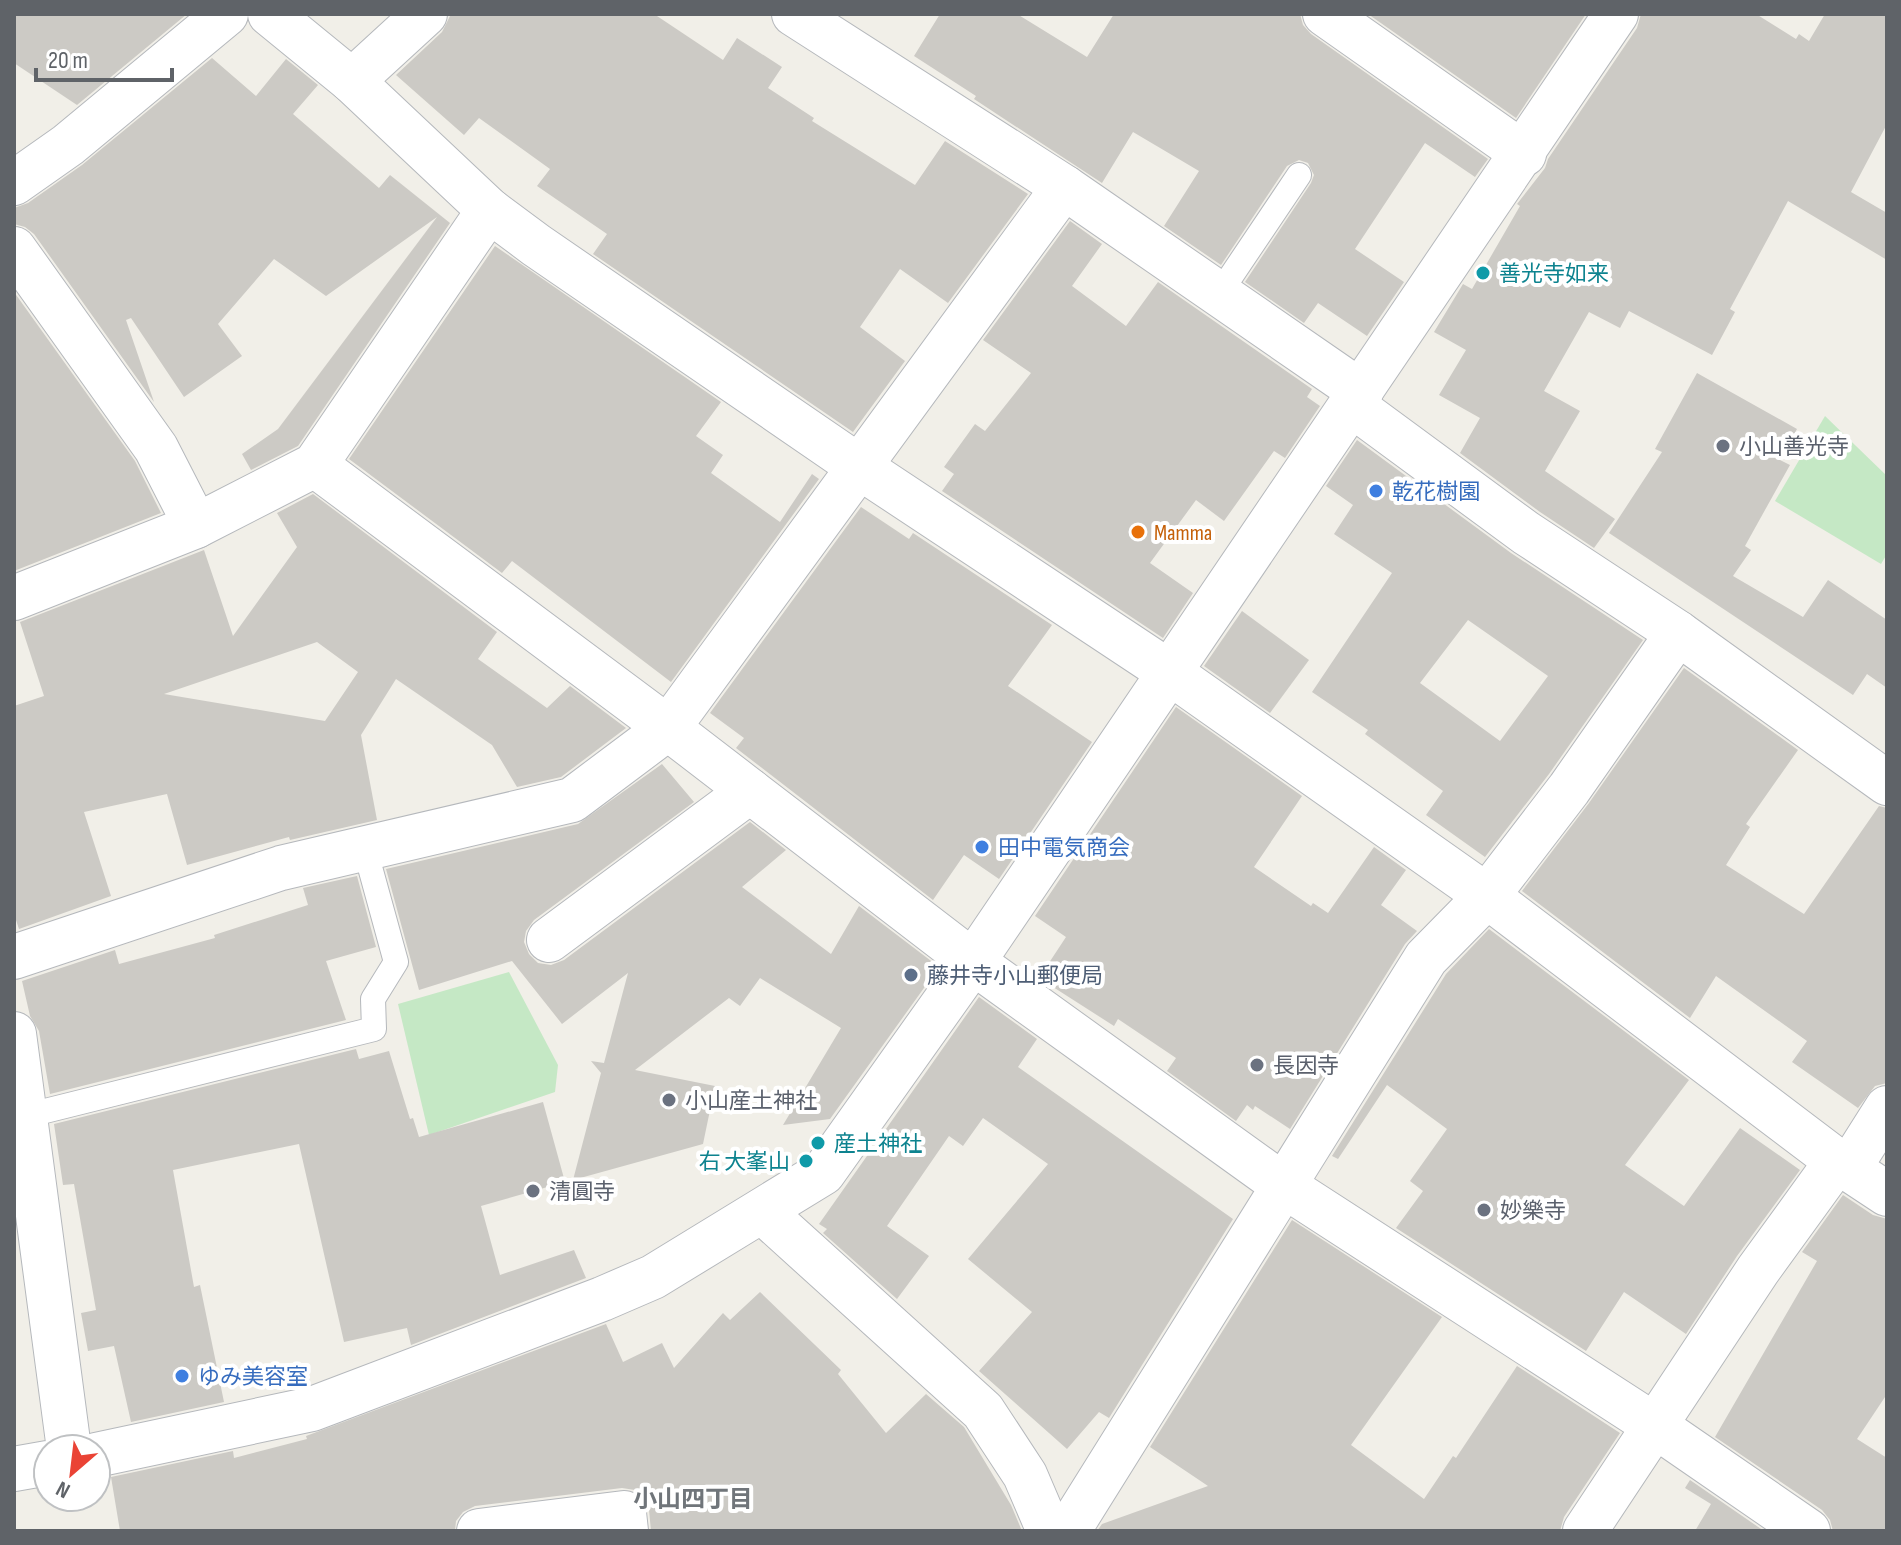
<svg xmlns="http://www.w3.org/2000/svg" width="1901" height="1545" font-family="'Sofia Sans Condensed','Noto Sans JP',sans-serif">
	<rect width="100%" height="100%" fill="#f1efe8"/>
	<g fill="#c5e8c5">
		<path d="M1825,416L1887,476V554L1881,564L1775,501Z"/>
		<path d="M509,972L558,1065L555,1092L429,1135L398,1004Z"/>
	</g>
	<g fill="#cccac5" fill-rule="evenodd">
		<path d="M14,14H187L77,105L14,63Z"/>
		<path d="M451,14H654L723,60L737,38L782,67L768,88L814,118L812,121L915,185L945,141L1028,194L948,303L900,269L860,327L905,361L853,432L593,254L607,234L537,186L550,169L479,118L464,135L396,75L442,32Z"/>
		<path d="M940,14H1017L1087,57L1114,14H1300L1303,25L1311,34L1488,159L1475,177L1425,143L1355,249L1404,282L1367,336L1318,303L1304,323L1245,282L1311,183L1314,175L1308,163L1299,160L1287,166L1221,265L1164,226L1199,171L1133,132L1102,183L974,99L976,96L914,56Z"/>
		<path d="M1368,14H1586L1516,118Z"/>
		<path d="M1641,14H1756L1796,39L1799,34L1809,41L1825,14H1887V124L1851,192L1887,213V260L1788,201L1730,309L1735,312L1712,355L1629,311L1620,328L1589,312L1544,391L1580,411L1545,471L1615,519L1594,548L1540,512L1460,453L1480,418L1439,395L1466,350L1434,332L1463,284L1472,289L1520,206L1517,204L1545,168L1548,159L1637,28Z"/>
		<path d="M212,58L256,96L286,59L318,85L293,114L379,188L390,175L450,223L298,446L251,470L242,454L278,429L437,217L326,296L274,259L218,324L242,356L184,397L131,318L126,320L154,402L34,234L25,227L14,224V208L28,203L82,165Z"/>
		<path d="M1070,221L1102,244L1072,286L1126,326L1158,282L1312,389L1307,397L1320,406L1285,458L1274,451L1224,521L1196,500L1150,563L1193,593L1163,638L942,491L954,474L944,467L975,424L985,431L1031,373L983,340Z"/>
		<path d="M495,246L721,402L696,436L723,455L711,473L780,522L812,474L819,479L671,682L512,561L502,573L349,459Z"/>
		<path d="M14,292L135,461L161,513L14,571Z"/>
		<path d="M1697,373L1797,429L1780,460L1790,465L1745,546L1751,550L1733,576L1803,617L1828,580L1887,620V688L1867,674L1853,695L1609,533L1662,452L1655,449Z"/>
		<path d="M1357,440L1511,553L1643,640L1549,774L1485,857L1426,815L1443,791L1365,734L1368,730L1312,692L1392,573L1334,534L1353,505L1326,486ZM1468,620L1548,676L1500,741L1420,683Z"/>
		<path d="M313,494L497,632L478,659L547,708L570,686L626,728L561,777L517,787L492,745L396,679L361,735L377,820L290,840L289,837L187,865L167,794L84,812L111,896L19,929L14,914V706L44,696L20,622L204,550L233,636L297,547L277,513ZM317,642L358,672L325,721L164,694Z"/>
		<path d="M861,507L909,539L913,533L1052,625L1008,686L1092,742L999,879L964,855L933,900L736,748L744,738L710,713Z"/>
		<path d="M1242,611L1309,660L1270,713L1204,666Z"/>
		<path d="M1684,668L1798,750L1746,824L1750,827L1726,865L1804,914L1879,806L1887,808V1083L1875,1086L1858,1108L1792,1062L1807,1041L1716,976L1690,1018L1522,891L1589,803Z"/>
		<path d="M1176,707L1302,796L1254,867L1311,906L1313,903L1328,913L1374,847L1406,870L1381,905L1417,931L1405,944L1290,1129L1255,1106L1253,1110L1247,1105L1236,1121L1167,1071L1176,1058L1118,1019L1114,1026L1039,978L1066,937L1035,916Z"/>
		<path d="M662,764L694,802L534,920L526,931L524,942L529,954L538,963L551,965L564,960L750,822L786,850L742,887L831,954L859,906L939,967L830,1119L783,1125L841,1028L760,978L740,1006L729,998L635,1070L715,1086L703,1144L573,1180L601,1073L591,1061L604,1063L628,973L562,1024L512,961L419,990L386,869L578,824Z"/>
		<path d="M357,876L376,947L326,961L346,1020L50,1094L39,1031L30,1016L22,981L115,950L119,964L215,938L214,935L308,905L303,888Z"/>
		<path d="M1489,929L1689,1080L1625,1165L1684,1206L1740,1128L1800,1170L1737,1256L1686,1334L1624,1292L1586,1351L1396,1228L1423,1191L1410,1181L1447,1129L1387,1085L1338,1159L1332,1156L1446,974Z"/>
		<path d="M979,997L1037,1039L1018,1067L1233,1219L1109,1418L1099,1412L1067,1449L979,1371L1032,1312L968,1259L1048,1164L983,1118L963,1146L949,1136L887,1226L929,1256L897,1299L823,1233L827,1229L819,1224Z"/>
		<path d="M356,1049L359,1059L389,1051L410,1119L413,1118L419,1137L543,1102L565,1182L481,1206L500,1275L574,1250L586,1278L411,1345L407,1328L344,1342L299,1144L173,1170L194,1287L200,1285L224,1402L131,1422L114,1346L88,1351L81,1313L96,1310L74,1184L63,1185L54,1124Z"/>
		<path d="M1843,1195L1873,1215L1887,1219V1394L1857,1439L1887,1458V1531H1833L1830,1520L1822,1510L1715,1437L1817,1261L1802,1252Z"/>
		<path d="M1292,1220L1442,1317L1351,1445L1424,1499L1453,1456L1456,1458L1517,1366L1620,1433L1564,1517L1560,1531H1097L1102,1524L1208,1486L1150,1447Z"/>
		<path d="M760,1292L841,1370L838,1374L886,1433L926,1394L964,1427L1011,1505L1022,1531H651L649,1510L644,1499L635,1490L622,1488L475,1506L463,1512L456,1521L455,1531H120L111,1477L233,1451L234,1458L307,1439L306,1436L606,1324L623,1362L662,1343L674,1368L723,1313L730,1320Z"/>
		<path d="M1690,1480L1764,1531H1695L1711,1504L1685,1488Z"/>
	</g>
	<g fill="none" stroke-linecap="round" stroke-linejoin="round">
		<g stroke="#b5b8bc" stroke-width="26">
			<g id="service">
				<path d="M1219,294L1299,175"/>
				<path d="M25,1116L374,1029L373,999L396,962L365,849"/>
			</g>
		</g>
		<g stroke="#b5b8bc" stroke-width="46">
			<g id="minor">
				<path d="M270,14L352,81L489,210L536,245L861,468L1169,672L1487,896L1837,1161L1887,1194"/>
				<path d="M794,14L1064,187L1361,392"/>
				<path d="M1325,14L1524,154"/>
				<path d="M352,81L425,14"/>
				<path d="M14,183L68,145L226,14"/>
				<path d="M14,249L156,448L196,526"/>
				<path d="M1352,405L1526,533L1678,633L1887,783"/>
				<path d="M315,465L668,728L973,962L1283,1185L1654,1425L1808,1531"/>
				<path d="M14,598L196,526L315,465L489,210"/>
				<path d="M549,940L750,791"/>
				<path d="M14,957L281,868L572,800L668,728L1064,187"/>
				<path d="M14,1034L69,1449"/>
				<path d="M1849,1168L1887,1108"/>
				<path d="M763,1212L983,1411L1025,1475L1049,1531"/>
				<path d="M96,1455L312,1409L602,1299L653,1277L823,1173L973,962L1616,14"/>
				<path d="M14,1469L48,1463"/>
				<path d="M479,1531L624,1513L626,1531"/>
				<path d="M1068,1531L1426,958L1487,896L1569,789L1678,633"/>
				<path d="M1585,1531L1758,1270L1837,1161"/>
			</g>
		</g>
		<use href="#service" stroke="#fff" stroke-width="24"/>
		<use href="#minor" stroke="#fff" stroke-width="44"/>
	</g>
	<g fill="#0f9aa8" stroke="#fff" stroke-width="3">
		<circle cx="1483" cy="273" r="8"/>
		<circle cx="818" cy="1143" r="8"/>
		<circle cx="806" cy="1161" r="8"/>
	</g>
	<g fill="#6b7280" stroke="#fff" stroke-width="3">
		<circle cx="1723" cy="446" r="8"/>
		<circle cx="1257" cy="1065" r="8"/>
		<circle cx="669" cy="1100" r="8"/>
		<circle cx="533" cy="1191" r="8"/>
		<circle cx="1484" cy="1210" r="8"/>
	</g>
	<g fill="#3f7fe0" stroke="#fff" stroke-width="3">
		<circle cx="1376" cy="491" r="8"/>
		<circle cx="982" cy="847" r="8"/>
		<circle cx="182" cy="1376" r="8"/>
	</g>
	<circle fill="#e8710a" stroke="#fff" stroke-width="3" cx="1138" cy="532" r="8"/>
	<circle fill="#5c6f8a" stroke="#fff" stroke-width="3" cx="911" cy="975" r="8"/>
	<g text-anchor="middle" stroke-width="8" stroke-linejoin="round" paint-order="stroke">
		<g font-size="22" fill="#0d838f" stroke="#fff" text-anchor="start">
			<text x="1499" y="281">善光寺如来</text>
			<text x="834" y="1151">産土神社</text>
			<text x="790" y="1169" text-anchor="end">右 大峯山</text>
		</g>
		<g font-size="22" fill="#5b616d" stroke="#fff" text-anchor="start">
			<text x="1739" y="454">小山善光寺</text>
			<text x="1273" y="1073">長因寺</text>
			<text x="685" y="1108">小山産土神社</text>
			<text x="549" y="1199">清圓寺</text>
			<text x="1500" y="1218">妙樂寺</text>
		</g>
		<g font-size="22" fill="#366cbe" stroke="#fff" text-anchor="start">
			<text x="1392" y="499">乾花樹園</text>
			<text x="998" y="855">田中電気商会</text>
			<text x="198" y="1384">ゆみ美容室</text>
		</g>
		<g font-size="22" fill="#c56008" stroke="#fff" text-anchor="start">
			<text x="1154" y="540">Mamma</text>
		</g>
		<g font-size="22" fill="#4e5e75" stroke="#fff" text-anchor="start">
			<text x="927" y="983">藤井寺小山郵便局</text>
		</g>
		<g font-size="24" font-weight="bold" fill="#70757a" stroke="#fff">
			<text x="693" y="1507">小山四丁目</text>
		</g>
	</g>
	<rect width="1901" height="1545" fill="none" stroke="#5f6368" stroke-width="32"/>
	<g transform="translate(72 1473) rotate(208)"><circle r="38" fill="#ffffff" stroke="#bfc1c3" stroke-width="2"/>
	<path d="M0-6L14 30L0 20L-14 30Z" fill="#ea4335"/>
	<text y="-12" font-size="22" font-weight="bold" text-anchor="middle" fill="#5f6368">N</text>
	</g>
	<path d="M36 68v12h136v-12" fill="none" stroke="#5f6368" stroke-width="4"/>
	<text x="48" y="68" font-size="24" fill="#5f6368" stroke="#ffffff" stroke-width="6" paint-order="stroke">20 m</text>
</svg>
